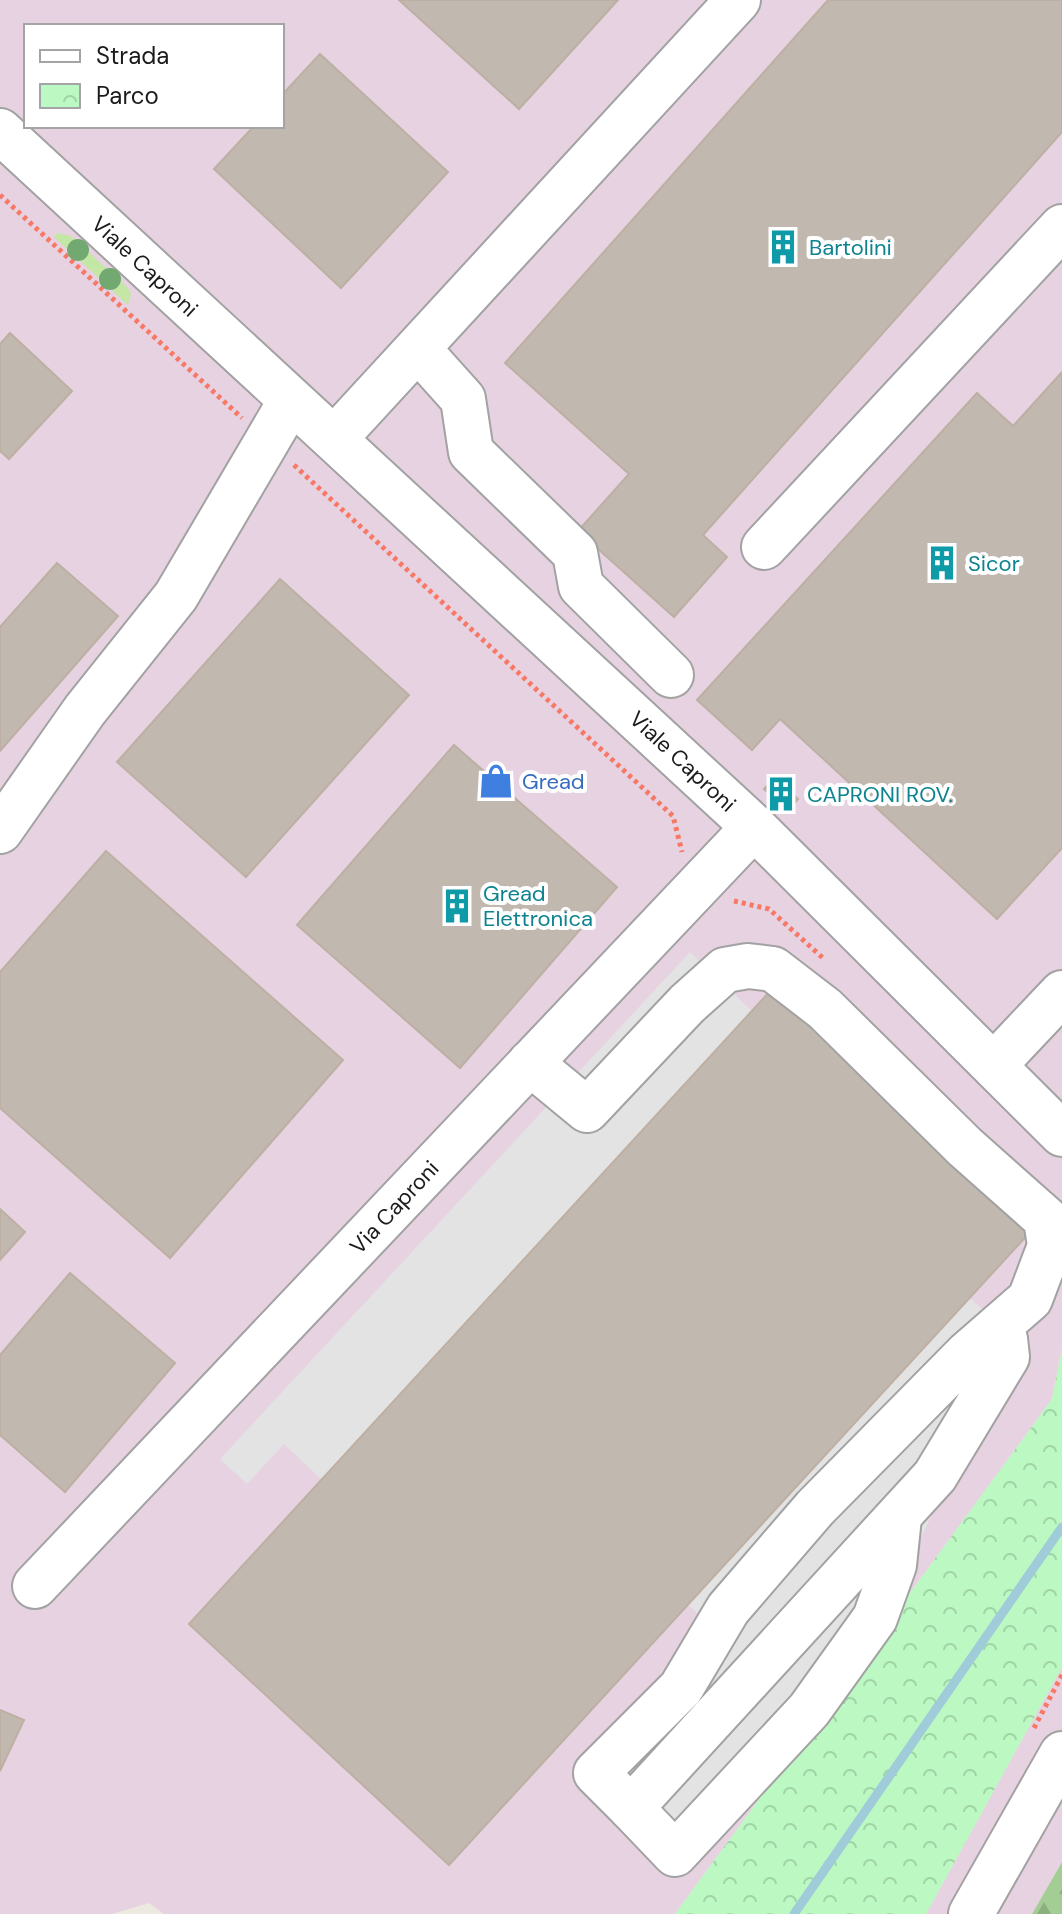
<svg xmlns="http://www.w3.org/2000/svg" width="1062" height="1914" font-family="'DM Sans',sans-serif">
	<defs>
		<pattern id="forest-firs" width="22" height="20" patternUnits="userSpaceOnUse" patternTransform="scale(2)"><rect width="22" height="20" fill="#a4cc95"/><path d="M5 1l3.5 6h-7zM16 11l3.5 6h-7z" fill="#8daf80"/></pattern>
		<pattern id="park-crowns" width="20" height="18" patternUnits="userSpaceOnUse" patternTransform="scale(2)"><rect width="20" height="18" fill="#bbf8c2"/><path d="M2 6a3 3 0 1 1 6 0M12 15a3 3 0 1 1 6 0" fill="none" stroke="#a0d4a6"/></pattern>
	</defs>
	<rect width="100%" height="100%" fill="#ece9e0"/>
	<g fill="#e6d2e1" fill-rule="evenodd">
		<path d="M0,0H1062V1348L1052,1399L675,1914H164L149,1903L112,1914H0ZM26,26H282V126H26Z"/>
		<path d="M1062,1667V1862L1032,1914H926Z"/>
	</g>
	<path fill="#c4e7a5" d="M57,233L71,236L128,288L131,294L128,305L54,237Z"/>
	<path fill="url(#forest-firs)" d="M1062,1862V1914H1032Z"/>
	<path fill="url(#park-crowns)" d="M1062,1348V1667L926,1914H675L1052,1399Z"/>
	<g fill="#e3e3e3">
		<path d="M690,952L752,1011L321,1479L284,1444L247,1484L220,1459Z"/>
		<path d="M970,1298L1012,1336L900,1585L673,1833L613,1778L733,1646L688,1605Z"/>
	</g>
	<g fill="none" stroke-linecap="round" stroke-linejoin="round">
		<path stroke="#a0ccda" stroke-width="9" d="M794,1914L1062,1527"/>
	</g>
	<g fill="#c1b8b0" stroke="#beafa3" stroke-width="2">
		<path d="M399,0H618L519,109Z"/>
		<path d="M828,0H1062V132L703,535L727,557L674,617L578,531L629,474L505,363Z"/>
		<path d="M320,54L448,172L341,288L214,169L254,126H282V95Z"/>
		<path d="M10,333L72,391L9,459L0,451V344Z"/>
		<path d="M1062,372V848L997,919L780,719L752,750L697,700L977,393L1013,426Z"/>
		<path d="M57,563L118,616L0,751V627Z"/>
		<path d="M280,579L409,695L246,877L117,762Z"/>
		<path d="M454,745L617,887L460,1068L297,925Z"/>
		<path d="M774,778L798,799L788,810L764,789Z"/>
		<path d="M106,851L343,1060L170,1258L0,1108V972Z"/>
		<path d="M772,989L1032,1230L449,1865L189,1624Z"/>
		<path d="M0,1209L25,1232L0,1260Z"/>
		<path d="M70,1273L175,1363L65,1492L0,1435V1355Z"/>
		<path d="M0,1710L24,1720L0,1771Z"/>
	</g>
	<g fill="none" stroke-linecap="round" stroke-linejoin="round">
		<g stroke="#a2a2a2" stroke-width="48">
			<g id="minor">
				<path d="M0,131L754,827L1062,1134"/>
				<path d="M419,350L463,399L471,452L575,553L581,586L671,675"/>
				<path d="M335,438L738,0"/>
				<path d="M764,547L1062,227"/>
				<path d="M0,831L85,710L176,596L290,402"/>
				<path d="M530,1063L587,1110L687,1004L725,970L748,966L773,969L825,1009L965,1147L1046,1219L1050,1246L1030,1299L968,1353L815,1508L728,1609L681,1688L596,1773L631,1808L935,1476L1007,1357L1005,1339L998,1327"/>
				<path d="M994,1065L1062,993"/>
				<path d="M35,1586L754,827"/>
				<path d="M631,1808L675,1854L809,1710L875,1618L894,1565L899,1517"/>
				<path d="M971,1914L1062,1754"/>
			</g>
		</g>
		<g stroke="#f87866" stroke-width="5" stroke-dasharray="4 4" stroke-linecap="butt">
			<path d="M0,195L242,418"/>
			<path d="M294,465L673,816L682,852"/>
			<path d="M734,901L769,909L824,959"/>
			<path d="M1034,1728L1062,1675"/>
		</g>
		<use href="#minor" stroke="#fff" stroke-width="44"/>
	</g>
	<g fill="#71a971">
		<circle cx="78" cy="250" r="11"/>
		<circle cx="110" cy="279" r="11"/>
	</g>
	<defs>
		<g id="building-bare" transform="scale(2.76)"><path d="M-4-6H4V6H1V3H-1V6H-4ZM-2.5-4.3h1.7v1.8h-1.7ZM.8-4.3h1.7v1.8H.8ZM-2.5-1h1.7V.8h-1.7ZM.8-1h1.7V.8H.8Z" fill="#0f9aa8" stroke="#fff" stroke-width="2.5" paint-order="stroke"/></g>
		<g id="shop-bare" transform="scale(2.76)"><path d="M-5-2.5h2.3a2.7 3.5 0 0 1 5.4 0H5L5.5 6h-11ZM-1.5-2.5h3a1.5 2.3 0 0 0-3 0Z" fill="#3f7fe0" stroke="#fff" stroke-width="2.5" paint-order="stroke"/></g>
	</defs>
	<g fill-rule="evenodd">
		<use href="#building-bare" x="783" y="247"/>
		<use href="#building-bare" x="942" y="563"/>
		<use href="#shop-bare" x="496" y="781"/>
		<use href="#building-bare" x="781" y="794"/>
		<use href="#building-bare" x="457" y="906"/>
	</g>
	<g text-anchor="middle" stroke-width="8" stroke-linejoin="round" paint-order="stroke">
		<g font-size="22" fill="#0d838f" stroke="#fff" text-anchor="start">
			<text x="809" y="255">Bartolini</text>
			<text x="968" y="571">Sicor</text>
			<text x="807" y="802">CAPRONI ROV.</text>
			<text x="483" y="901">Gread<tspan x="483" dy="25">Elettronica</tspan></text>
		</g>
		<g font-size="22" fill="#1b1b1b" stroke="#fff">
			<text transform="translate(145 266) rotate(43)" y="8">Viale Caproni</text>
			<text transform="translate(683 761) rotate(43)" y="8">Viale Caproni</text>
			<text transform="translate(394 1207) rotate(-47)" y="8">Via Caproni</text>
		</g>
		<g font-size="22" fill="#366cbe" stroke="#fff" text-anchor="start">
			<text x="522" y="789">Gread</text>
		</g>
	</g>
	<rect x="24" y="24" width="260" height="104" fill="#ffffff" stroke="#a4a4a4" stroke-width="2"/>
	<rect x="40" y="50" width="40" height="12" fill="#ffffff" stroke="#a4a4a4" stroke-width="2"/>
	<text x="96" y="64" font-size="24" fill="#1b1b1b">Strada</text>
	<rect x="40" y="84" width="40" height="24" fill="url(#park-crowns)" stroke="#a4a4a4" stroke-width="2"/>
	<text x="96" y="104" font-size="24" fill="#1b1b1b">Parco</text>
</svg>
